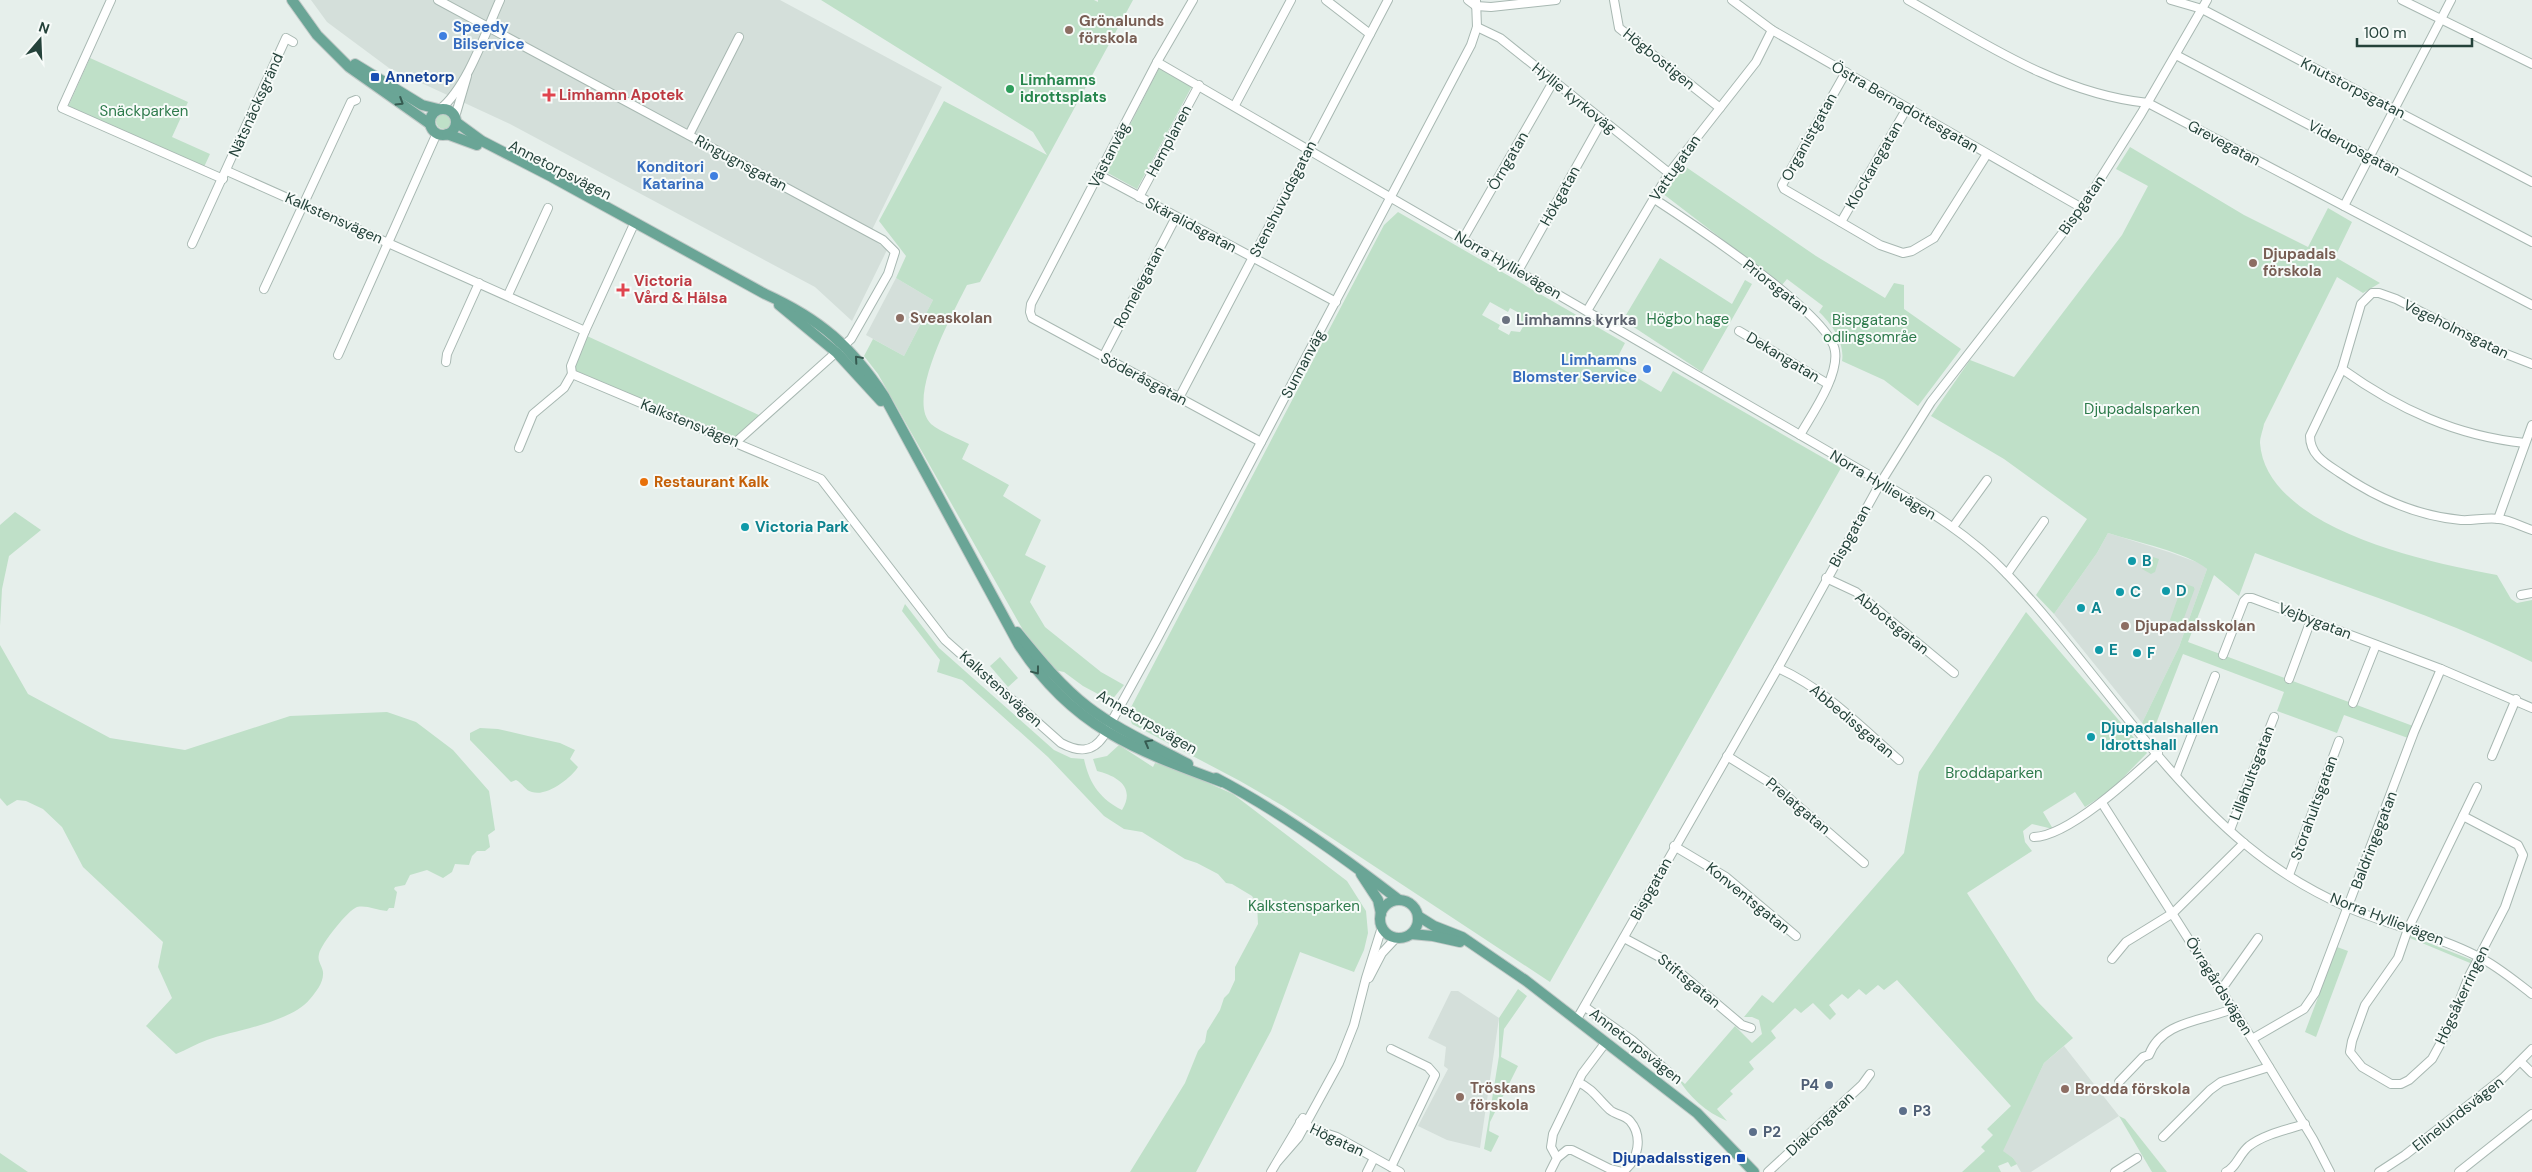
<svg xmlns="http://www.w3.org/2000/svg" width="2532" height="1172" font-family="'DM Sans',sans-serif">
	<rect width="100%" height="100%" fill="#e6efeb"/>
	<g fill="#d4dfda">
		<path d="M311,0H780L942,87L869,236L887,250L852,321L815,287L510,124L389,68L327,22Z"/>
		<path d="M896,278L933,300L904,356L866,335Z"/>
		<path d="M2108,533L2169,552L2202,564L2207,569L2179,647L2142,723L2054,614L2097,553Z"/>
		<path d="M1451,991H1458L1499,1018L1480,1148L1447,1140L1418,1126L1448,1069L1444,1066L1446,1047L1428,1038Z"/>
		<path d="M2064,1046L2119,1116L2031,1172H2021L2013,1158L2002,1151L2044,1063Z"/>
	</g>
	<g fill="#bfe0c8" fill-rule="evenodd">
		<path d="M821,0H1094L1098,2V0H1133L980,282L967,285C954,311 905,399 931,424C941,432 957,438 969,444L962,459L1009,485L1003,496L1041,520L1025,555L1046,566L1030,602L1045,627L1101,672L1124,685L1111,701L1083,686L1064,672L1054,670L1023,630L878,374L864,356L873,339L904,356L933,300L896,278L906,256L879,221L944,101L1047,155L1033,132Z"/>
		<path d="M90,58L188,102L172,137L210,154L204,167L68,107Z"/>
		<path d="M1159,68L1192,86L1137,189L1106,172Z"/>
		<circle cx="444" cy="121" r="8"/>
		<path d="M2130,147L2244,215L2308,247L2328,208L2352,222L2335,257L2380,283L2363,293L2337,277L2264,424C2263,430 2260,437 2260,443C2266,529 2430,563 2497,575L2511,599L2517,603L2532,600V662C2443,618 2347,588 2255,553L2239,596L2214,575L2188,642L2413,726L2408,738L2344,715L2337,733L2277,711L2284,692L2183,654L2152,734L2142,723L2179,647L2207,569C2189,553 2133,541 2108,533L2097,553L2054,614L2036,595L2087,519L2004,459L1931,416L1970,360L2014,377L2122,235L2148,186L2116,169Z"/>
		<path d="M1683,165L1816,256L1885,298L1894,283L1904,285V309L1961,349L1918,406L1884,380L1842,361C1845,343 1832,324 1819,312L1823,306L1787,279L1782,285L1662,193Z"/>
		<path d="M1398,212L1625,343L1614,364L1661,392L1673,371L1841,468L1550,982L1283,806L1240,781L1132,724L1128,713L1384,225ZM1490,302L1508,312L1510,308L1521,314L1519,318L1524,325L1520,332L1511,331L1509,335L1498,329L1500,325L1482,315Z"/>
		<path d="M1660,258L1732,304L1745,280L1752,284L1702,372L1623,320Z"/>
		<path d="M587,336L761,416L736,439L576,372L574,368Z"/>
		<path d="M15,512L41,530L9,556L2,589L0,626V525Z"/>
		<path d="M2147,555L2159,559L2155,572L2151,574L2142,569Z"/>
		<path d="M2183,583L2194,587V589L2195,588L2181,626L2170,620Z"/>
		<path d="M905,604L939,648L1054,750L1071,758L1084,759C1089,783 1100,799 1122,810C1136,787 1117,776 1097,771L1093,759L1107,756L1119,745L1153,767L1155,763L1172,767L1233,794L1347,881L1366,911L1368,933L1364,950L1354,972L1300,952L1271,1031L1196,1172H1130L1185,1083L1198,1051L1205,1042L1207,1031L1220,1010L1224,998L1229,993L1235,980V967L1258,924L1257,904L1252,896L1232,884L1226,883L1218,874L1197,863L1185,859L1142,832L1124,829L1104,816L1048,757L962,680L937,672L940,660L902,611Z"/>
		<path d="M2026,612L2147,753L2111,790L2085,807L2075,792L2043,812L2053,829L2032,824L2023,831L2025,842L2032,851L1967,893L2036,1000L2073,1038L2044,1063L2003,1151L2013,1158L2017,1164L2011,1167L2008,1162L1998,1166L2001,1172H1962L1985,1151L1981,1147L1993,1135L1987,1129L2011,1106L1897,980L1884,990L1878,985L1866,995L1859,989L1848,999L1842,994L1829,1005L1836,1014L1830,1020L1813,1003L1801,1013L1795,1008L1771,1031L1776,1038L1749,1062L1754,1069L1730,1091L1733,1094L1717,1109L1727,1121C1706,1112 1689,1097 1678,1078L1685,1084L1735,1026L1752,1043L1762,1034L1759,1020L1752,1017H1744L1762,995L1773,1003L1904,853L1919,772Z"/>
		<path d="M0,645L28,694L110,738L185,750L290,716L387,712L416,722L453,750L489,791L495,830L488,835L490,847L485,851H477L472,856L469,865L455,864L452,872L443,878L427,870L410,875L405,885L395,887L394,889L397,892L394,908H389L387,911C376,910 367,905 357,907C348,910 321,944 319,954C317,961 322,965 323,972C324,982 316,992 310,999C290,1023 235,1030 207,1040C196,1044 186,1050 176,1054L146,1026L172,998L158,967L163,942L83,867L62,827L43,809L26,801L17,800L7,806L0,798Z"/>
		<path d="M1000,657L1018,678L1008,687L990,666Z"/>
		<path d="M480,728L498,729L528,736L560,743L575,750L570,759L578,767C571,778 547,797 532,792C526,791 522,783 516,780L511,782L470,740V733Z"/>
		<path d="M2411,936L2472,960L2470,963L2410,938Z"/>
		<path d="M2337,947L2348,951L2316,1037L2305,1032Z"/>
		<path d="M1518,989L1527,996L1504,1029L1501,1057L1518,1066L1490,1122L1489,1131L1499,1136L1491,1152L1484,1149L1499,1056V1018Z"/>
		<path d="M2119,1116L2125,1119L2167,1172H2152Z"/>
		<path d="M0,1153L28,1172H0Z"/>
	</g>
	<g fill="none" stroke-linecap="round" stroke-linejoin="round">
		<g stroke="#a8b8b2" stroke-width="10">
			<g id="minor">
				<path d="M111,0L62,108L223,179"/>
				<path d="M438,0L883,240L895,252L888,274L851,339L736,442"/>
				<path d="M1193,0L1157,62L1031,304L1030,312L1032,318L1261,442"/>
				<path d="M1326,0L1370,34"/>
				<path d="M1468,0L1476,6"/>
				<path d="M1614,0L1619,28L1720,108"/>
				<path d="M1732,0L1772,30L2082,208"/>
				<path d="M1908,0C1984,43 2059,94 2148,103L2532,305"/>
				<path d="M2171,0L2202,9L2532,182"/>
				<path d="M2402,0L2532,64"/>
				<path d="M1476,6L1491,7L1556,0"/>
				<path d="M1477,27L1500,38L1669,173"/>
				<path d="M2176,55L2532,242"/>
				<path d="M1157,62L1881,482C1925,508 1971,536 2007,574C2089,660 2153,767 2245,844C2276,870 2313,892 2349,908C2391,926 2436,935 2477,956C2496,965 2515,981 2532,994"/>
				<path d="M1846,72L1782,185L1784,189L1880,245L1903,253L1912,251L1934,238L1987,154"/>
				<path d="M1235,105L1291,0"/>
				<path d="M440,109C467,88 486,31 500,0"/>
				<path d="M455,117L467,76"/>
				<path d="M689,135L739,37"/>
				<path d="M227,171L585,331L571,366L572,374L821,479L945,640L1061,743C1078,752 1092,753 1103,737L1157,639L1471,45L1477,27L1476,0"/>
				<path d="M1099,175L1336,302"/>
				<path d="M1139,197L1199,85"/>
				<path d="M1653,198C1688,221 1831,315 1835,351C1839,376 1812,414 1800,435"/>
				<path d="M2344,206L2451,0"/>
				<path d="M1841,222L1907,108"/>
				<path d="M1463,239L1553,82"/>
				<path d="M192,244L286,38L293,42"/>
				<path d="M1518,271L1602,121"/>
				<path d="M264,289L351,102L356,100"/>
				<path d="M508,295L548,208"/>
				<path d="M1587,311L1669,173L1756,62L1772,30"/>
				<path d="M585,331L634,224"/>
				<path d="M1739,331L1828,384"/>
				<path d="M338,355L437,133"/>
				<path d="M1103,357L1176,217"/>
				<path d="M446,362L447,354L479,283"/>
				<path d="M2532,364L2496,350L2396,299L2379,293H2372L2361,304L2342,369L2310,436C2310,455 2325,463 2340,473C2375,497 2417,516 2461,520C2473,521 2487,517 2499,519C2510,520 2522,527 2532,530"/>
				<path d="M2342,369C2398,409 2456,436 2525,443"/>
				<path d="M1179,398L1388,0"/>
				<path d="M519,448L533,414L564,388L572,374"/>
				<path d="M2498,519L2532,425"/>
				<path d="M1953,527L1987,480"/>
				<path d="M2007,574L2044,521"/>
				<path d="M1826,578L1856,592L1954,673"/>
				<path d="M2521,595L2532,593"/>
				<path d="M2223,655L2244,601L2247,598H2252L2441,669L2532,708"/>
				<path d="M1778,668C1825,689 1861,727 1899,760"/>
				<path d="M2289,679L2311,620"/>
				<path d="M2353,703L2376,645"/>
				<path d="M1727,756L1775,786L1864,863"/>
				<path d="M2492,756L2516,699"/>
				<path d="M2176,775L2215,676"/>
				<path d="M2102,803L2252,1039L2313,1139L2330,1172"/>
				<path d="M2463,816L2518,845L2523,855L2505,907L2469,976L2449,1028L2432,1059L2409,1080L2401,1084H2391L2362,1067L2350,1052L2352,1041L2365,1005L2398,958L2408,929Z"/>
				<path d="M2463,816L2477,787"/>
				<path d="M2230,830L2274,717"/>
				<path d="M2034,837C2069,836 2132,777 2158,753"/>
				<path d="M1674,846L1726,877L1796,936"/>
				<path d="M2289,875L2339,741"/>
				<path d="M1624,938L1665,960L1742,1025L1751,1028"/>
				<path d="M2112,959L2126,942L2173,913L2244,843"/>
				<path d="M1369,978L1382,953L1396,938"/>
				<path d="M2221,990L2258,938"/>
				<path d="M1585,1007L1632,1040L1674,1077"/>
				<path d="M1577,1019L1778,668L1881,482L1931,402L2082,208L2141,114L2207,0"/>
				<path d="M2252,1039L2304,1009L2315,993L2414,732L2441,669"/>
				<path d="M2521,1062L2532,1073"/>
				<path d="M2119,1082L2143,1057L2149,1055C2161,1021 2204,1021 2232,1009"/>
				<path d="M1300,1122L1316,1130L1337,1137L1400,1172"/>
				<path d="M2163,1137L2210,1090L2221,1082L2269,1067"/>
				<path d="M1557,1158L1567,1150H1572L1610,1169L1622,1172C1639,1161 1643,1136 1630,1121C1625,1115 1616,1115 1610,1110C1598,1099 1593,1089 1578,1082"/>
				<path d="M1278,1161L1298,1138L1339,1063L1354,1025L1366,978L1382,927"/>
				<path d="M1391,1167L1435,1075L1428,1067L1391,1049"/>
				<path d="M1271,1172L1303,1118"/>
				<path d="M1367,1172L1374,1158"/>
				<path d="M1550,1172L1557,1158L1551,1147L1553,1134L1582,1074L1606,1042"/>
				<path d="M1768,1172L1862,1085L1870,1074"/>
				<path d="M2115,1172L2137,1158"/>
				<path d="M2226,1172C2237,1167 2239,1154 2249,1146C2265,1134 2286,1130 2305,1124"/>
				<path d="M2379,1172L2405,1155L2503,1078L2532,1049"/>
				<path d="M2459,1172L2532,1114"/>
			</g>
		</g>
		<g stroke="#c2cac8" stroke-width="12">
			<g id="major">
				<path d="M292,0L317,35L349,67L430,124"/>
				<path d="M355,64L422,105L438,109"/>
				<circle cx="443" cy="122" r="13"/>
				<path d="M456,122L482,141L552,177L765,294C820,319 851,346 884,396L1019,645C1072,727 1135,750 1222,782"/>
				<path d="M447,134L477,145"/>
				<path d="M779,305L837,353L881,401"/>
				<path d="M1017,632C1039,659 1061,686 1088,707C1118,730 1155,746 1188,764"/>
				<path d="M1216,778C1281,812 1341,855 1399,900"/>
				<path d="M1361,874L1378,900L1381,914"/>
				<circle cx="1399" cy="919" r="19"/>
				<path d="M1418,916L1434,926L1462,937L1525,980L1697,1113L1754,1172"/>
				<path d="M1411,934L1433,936L1460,942"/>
			</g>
		</g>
		<use href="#minor" stroke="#fff" stroke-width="8"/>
		<use href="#major" stroke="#6aa596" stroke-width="10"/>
	</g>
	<defs><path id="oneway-chevron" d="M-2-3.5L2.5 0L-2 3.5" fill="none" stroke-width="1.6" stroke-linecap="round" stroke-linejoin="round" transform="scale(1.25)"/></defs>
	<g stroke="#365b51">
		<use href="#oneway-chevron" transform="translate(400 102) rotate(32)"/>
		<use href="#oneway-chevron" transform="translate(858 359) rotate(-131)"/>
		<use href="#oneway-chevron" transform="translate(1036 671) rotate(53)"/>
		<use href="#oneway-chevron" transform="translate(1148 743) rotate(-151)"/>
	</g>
	<g fill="#8d6e63" stroke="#f7fbf9" stroke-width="2">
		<circle cx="1069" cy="30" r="5"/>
		<circle cx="2253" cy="263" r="5"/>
		<circle cx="900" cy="318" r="5"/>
		<circle cx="2125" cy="626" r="5"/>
		<circle cx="2065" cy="1089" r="5"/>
		<circle cx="1460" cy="1097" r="5"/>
	</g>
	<g fill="#3f7fe0" stroke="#f7fbf9" stroke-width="2">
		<circle cx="443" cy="36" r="5"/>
		<circle cx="714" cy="176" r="5"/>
		<circle cx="1647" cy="369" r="5"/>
	</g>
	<g fill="#1a4fb4" stroke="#f7fbf9" stroke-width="2">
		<rect x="370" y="72" width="10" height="10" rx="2.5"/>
		<rect x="1736" y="1153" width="10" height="10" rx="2.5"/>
	</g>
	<circle fill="#2e9e5b" stroke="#f7fbf9" stroke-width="2" cx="1010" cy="89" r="5"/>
	<g fill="#e0444e" stroke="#f7fbf9" stroke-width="2">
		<path d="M546.5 87.5h5v5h5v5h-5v5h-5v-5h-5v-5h5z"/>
		<path d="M620.5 282.5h5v5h5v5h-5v5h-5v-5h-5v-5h5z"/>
	</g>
	<circle fill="#6b7280" stroke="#f7fbf9" stroke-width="2" cx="1506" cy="320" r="5"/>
	<circle fill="#e8710a" stroke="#f7fbf9" stroke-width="2" cx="644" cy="482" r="5"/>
	<g fill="#0f9aa8" stroke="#f7fbf9" stroke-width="2">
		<circle cx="745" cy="527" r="5"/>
		<circle cx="2132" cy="561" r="5"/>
		<circle cx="2166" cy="591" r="5"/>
		<circle cx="2120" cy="592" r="5"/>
		<circle cx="2081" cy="608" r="5"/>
		<circle cx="2099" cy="650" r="5"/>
		<circle cx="2137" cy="653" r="5"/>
		<circle cx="2091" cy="737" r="5"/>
	</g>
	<g fill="#5c6f8a" stroke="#f7fbf9" stroke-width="2">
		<circle cx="1829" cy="1085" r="5"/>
		<circle cx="1903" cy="1111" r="5"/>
		<circle cx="1753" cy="1132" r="5"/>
	</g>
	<g text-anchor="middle" stroke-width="4" stroke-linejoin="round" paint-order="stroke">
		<g font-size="15" font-weight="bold" fill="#785e54" stroke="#f7fbf9" text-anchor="start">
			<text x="1079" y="26">Grönalunds<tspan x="1079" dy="17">förskola</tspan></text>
			<text x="2263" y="259">Djupadals<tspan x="2263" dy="17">förskola</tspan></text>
			<text x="910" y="323">Sveaskolan</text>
			<text x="2135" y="631">Djupadalsskolan</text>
			<text x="1470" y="1093">Tröskans<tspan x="1470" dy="17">förskola</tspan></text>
			<text x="2075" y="1094">Brodda förskola</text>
		</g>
		<g font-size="15" font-weight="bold" fill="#366cbe" stroke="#f7fbf9" text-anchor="end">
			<text x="453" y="32" text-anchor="start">Speedy<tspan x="453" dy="17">Bilservice</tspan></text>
			<text x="704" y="172">Konditori<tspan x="704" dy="17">Katarina</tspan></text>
			<text x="1637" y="365">Limhamns<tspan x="1637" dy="17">Blomster Service</tspan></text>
		</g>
		<g font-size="15" fill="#24423a" stroke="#f7fbf9">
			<text transform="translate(1659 59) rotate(39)" y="5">Högbostigen</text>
			<text transform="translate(2353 88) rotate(27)" y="5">Knutstorpsgatan</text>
			<text transform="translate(1574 98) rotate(39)" y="5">Hyllie kyrkoväg</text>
			<text transform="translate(256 105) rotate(-66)" y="5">Nätsnäcksgränd</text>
			<text transform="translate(1905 107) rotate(30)" y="5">Östra Bernadottesgatan</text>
			<text transform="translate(1809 137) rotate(-61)" y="5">Organistgatan</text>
			<text transform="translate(1169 141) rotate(-62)" y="5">Hemplanen</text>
			<text transform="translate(2224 143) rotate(28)" y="5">Grevegatan</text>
			<text transform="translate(2354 148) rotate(28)" y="5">Viderupsgatan</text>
			<text transform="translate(1109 155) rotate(-63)" y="5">Västanväg</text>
			<text transform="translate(1508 161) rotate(-60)" y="5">Örngatan</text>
			<text transform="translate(741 163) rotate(28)" y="5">Ringugnsgatan</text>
			<text transform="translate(1874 165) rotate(-60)" y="5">Klockaregatan</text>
			<text transform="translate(1675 168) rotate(-55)" y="5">Vattugatan</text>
			<text transform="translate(560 170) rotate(27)" y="5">Annetorpsvägen</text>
			<text transform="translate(1560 196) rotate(-61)" y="5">Hökgatan</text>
			<text transform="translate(1283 199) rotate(-63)" y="5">Stenshuvudsgatan</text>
			<text transform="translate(2082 205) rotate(-55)" y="5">Bispgatan</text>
			<text transform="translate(334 218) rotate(24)" y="5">Kalkstensvägen</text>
			<text transform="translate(1191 225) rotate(28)" y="5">Skäralidsgatan</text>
			<text transform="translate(1508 265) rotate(30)" y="5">Norra Hyllievägen</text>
			<text transform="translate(1139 287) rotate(-62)" y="5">Romelegatan</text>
			<text transform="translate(1776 287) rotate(38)" y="5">Priorsgatan</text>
			<text transform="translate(2456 329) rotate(26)" y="5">Vegeholmsgatan</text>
			<text transform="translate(1783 357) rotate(31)" y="5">Dekangatan</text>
			<text transform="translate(1303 364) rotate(-62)" y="5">Sunnanväg</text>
			<text transform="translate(1144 379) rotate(28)" y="5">Söderåsgatan</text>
			<text transform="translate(690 423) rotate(22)" y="5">Kalkstensvägen</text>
			<text transform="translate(1883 485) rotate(31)" y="5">Norra Hyllievägen</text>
			<text transform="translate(1850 536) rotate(-61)" y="5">Bispgatan</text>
			<text transform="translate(2315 621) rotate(21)" y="5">Vejbygatan</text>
			<text transform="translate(1892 623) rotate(39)" y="5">Abbotsgatan</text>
			<text transform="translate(1001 689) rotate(42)" y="5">Kalkstensvägen</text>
			<text transform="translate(1852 721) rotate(40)" y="5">Abbedissgatan</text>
			<text transform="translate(1147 722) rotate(30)" y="5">Annetorpsvägen</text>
			<text transform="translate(2252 773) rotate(-69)" y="5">Lillahultsgatan</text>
			<text transform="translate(1798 806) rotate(40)" y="5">Prelatgatan</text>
			<text transform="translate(2314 808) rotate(-70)" y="5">Storahultsgatan</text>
			<text transform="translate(2374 840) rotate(-69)" y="5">Baldringegatan</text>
			<text transform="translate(1651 889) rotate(-61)" y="5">Bispgatan</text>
			<text transform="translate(1748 898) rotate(39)" y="5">Konventsgatan</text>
			<text transform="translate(2387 919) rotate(21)" y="5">Norra Hyllievägen</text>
			<text transform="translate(1689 981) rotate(39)" y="5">Stiftsgatan</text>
			<text transform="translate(2219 986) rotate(58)" y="5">Övragårdsvägen</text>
			<text transform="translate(2462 995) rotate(-65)" y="5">Högsåkerringen</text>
			<text transform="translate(1636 1046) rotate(38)" y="5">Annetorpsvägen</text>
			<text transform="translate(2458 1114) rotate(-38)" y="5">Elinelundsvägen</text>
			<text transform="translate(1820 1124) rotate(-43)" y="5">Diakongatan</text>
			<text transform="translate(1337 1140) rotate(25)" y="5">Högatan</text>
		</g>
		<g font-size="15" font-weight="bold" fill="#164399" stroke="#f7fbf9" text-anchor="start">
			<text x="385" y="82">Annetorp</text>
			<text x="1731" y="1163" text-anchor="end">Djupadalsstigen</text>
		</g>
		<g font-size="15" font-weight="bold" fill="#27864d" stroke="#f7fbf9" text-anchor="start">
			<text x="1020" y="85">Limhamns<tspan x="1020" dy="17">idrottsplats</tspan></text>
		</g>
		<g font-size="15" font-weight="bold" fill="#be3a42" stroke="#f7fbf9" text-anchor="start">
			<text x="559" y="100">Limhamn Apotek</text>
			<text x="634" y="286">Victoria<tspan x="634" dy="17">Vård &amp; Hälsa</tspan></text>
		</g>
		<g font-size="15" fill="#2d7a4b" stroke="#f7fbf9">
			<text x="144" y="116">Snäckparken</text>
			<text x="1688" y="324">Högbo hage</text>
			<text x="1870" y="325">Bispgatans<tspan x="1870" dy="17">odlingsområe</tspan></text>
			<text x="2142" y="414">Djupadalsparken</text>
			<text x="1994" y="778">Broddaparken</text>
			<text x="1304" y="911">Kalkstensparken</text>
		</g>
		<g font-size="15" font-weight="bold" fill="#5b616d" stroke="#f7fbf9" text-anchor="start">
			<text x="1516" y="325">Limhamns kyrka</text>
		</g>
		<g font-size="15" font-weight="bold" fill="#c56008" stroke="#f7fbf9" text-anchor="start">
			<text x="654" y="487">Restaurant Kalk</text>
		</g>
		<g font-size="15" font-weight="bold" fill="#0d838f" stroke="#f7fbf9" text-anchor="start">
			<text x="755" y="532">Victoria Park</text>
			<text x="2142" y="566">B</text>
			<text x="2176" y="596">D</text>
			<text x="2130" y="597">C</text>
			<text x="2091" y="613">A</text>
			<text x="2109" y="655">E</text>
			<text x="2147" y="658">F</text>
			<text x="2101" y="733">Djupadalshallen<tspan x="2101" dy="17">Idrottshall</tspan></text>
		</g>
		<g font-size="15" font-weight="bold" fill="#4e5e75" stroke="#f7fbf9" text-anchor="start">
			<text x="1819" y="1090" text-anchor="end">P4</text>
			<text x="1913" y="1116">P3</text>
			<text x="1763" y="1137">P2</text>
		</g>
	</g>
	<g transform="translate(40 40) rotate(19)" stroke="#f7fbf9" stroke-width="4" paint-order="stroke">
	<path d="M0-4L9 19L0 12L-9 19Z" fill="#24423a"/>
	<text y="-8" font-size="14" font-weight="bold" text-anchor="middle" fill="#24423a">N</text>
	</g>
	<path d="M2357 38v8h115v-8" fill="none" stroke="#24423a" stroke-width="2.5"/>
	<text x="2364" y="38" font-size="15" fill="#24423a" stroke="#f7fbf9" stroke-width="4" paint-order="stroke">100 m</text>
</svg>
